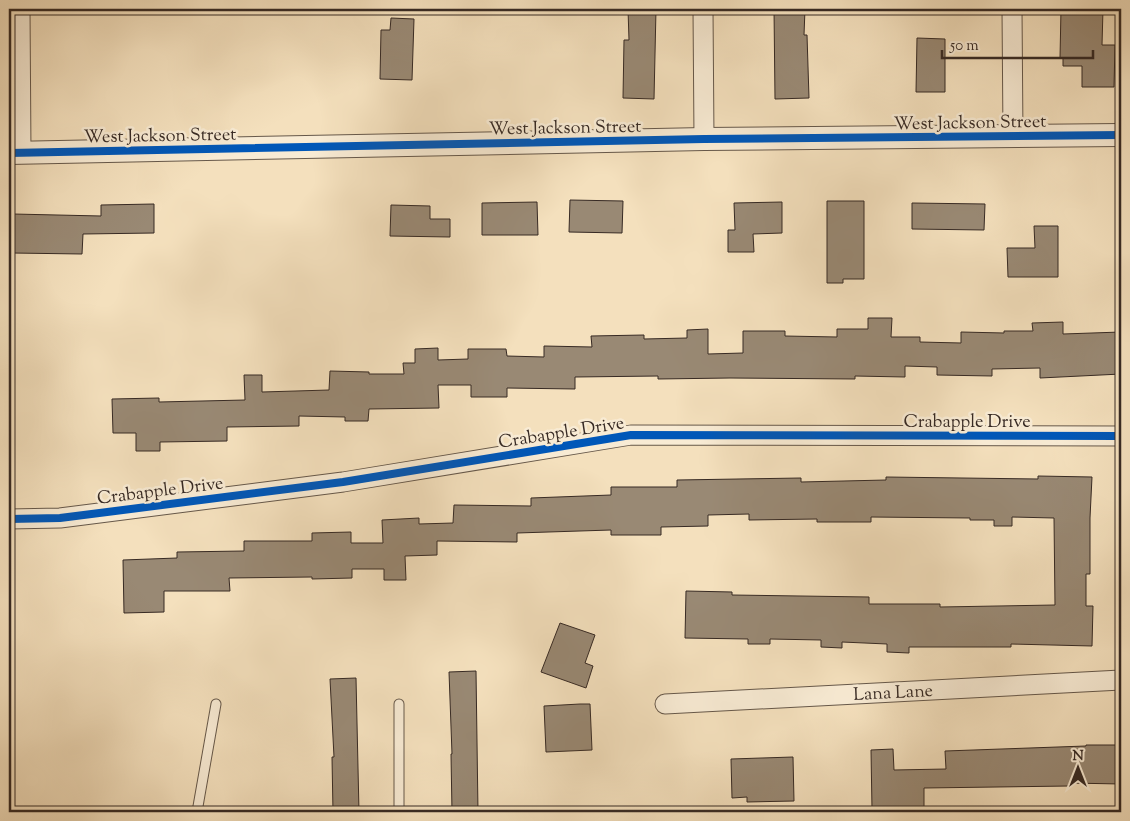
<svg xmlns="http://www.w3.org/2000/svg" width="1130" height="821" font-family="'Sorts Mill Goudy',serif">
	<rect width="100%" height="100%" fill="#f4e0bd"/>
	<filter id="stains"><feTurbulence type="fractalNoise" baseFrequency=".004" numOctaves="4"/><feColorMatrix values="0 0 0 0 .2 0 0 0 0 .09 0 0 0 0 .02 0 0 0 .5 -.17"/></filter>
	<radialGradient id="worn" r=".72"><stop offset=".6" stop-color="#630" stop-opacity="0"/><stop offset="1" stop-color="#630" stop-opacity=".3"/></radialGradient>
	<g fill="#998974" stroke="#372a24">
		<path d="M628,9H656L654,99L623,98L624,40H629Z"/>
		<path d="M774,9H805L804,35H807L809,98L775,99Z"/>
		<path d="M1061,9H1103L1102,45H1115L1114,87H1082V66H1063V58H1060Z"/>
		<path d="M391,18L414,19L412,80L380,79L381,30H390Z"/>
		<path d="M917,38L945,39V92H916Z"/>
		<path d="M570,200L623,201L622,233L569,232Z"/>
		<path d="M827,201H864V279H843V283H827Z"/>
		<path d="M537,202L538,235H482V203Z"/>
		<path d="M782,202V233L753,234L754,252H728V230H735L734,203Z"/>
		<path d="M912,203L985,204L984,230L912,229Z"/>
		<path d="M154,204V233L83,234L82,254L12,253L13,214L101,216V205Z"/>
		<path d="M391,205L430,206V219H450V237L390,236Z"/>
		<path d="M1034,226H1058V277H1008L1007,248H1035Z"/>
		<path d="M868,318H892L891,337H920V342L961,343V332L1004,333V331H1033L1032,323L1063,322V334L1121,332V374L1040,378V368L992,369V376L937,375V367L905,366V377L855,376V379L730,378L658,379V376L575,377V389L507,388V397H471V385H438L439,408L369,409L368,421H345V417L299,416V426L227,427V441L160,442V451H136V433H113L112,399L159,398V402L245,400L244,375H262V392L329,390L330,371L369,372V374H404L403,363H415V349L438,348V360L468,359V349H506L507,356L544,357V346L592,347L591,336L644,335V339L687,338V330L708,329V354L743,353V331H785V336L837,337V329H868Z"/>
		<path d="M1038,476L1092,477L1090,518V574H1086V606H1093L1092,646L1011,644V647H909V653L887,652V644L842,642V648L821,647V640L770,639V644H748V639L685,638L686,591L732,592V595L869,597V604H940V607L1055,605L1054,518L1012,517V526H994V520H970V518L871,517V522H817V519L749,520V514L708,515V526L661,527V535H611V530L517,533V542L437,541V555L405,556L406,580H384V569H352V578L312,579V577L229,578L230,591H164V612L124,613L123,560L177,558V552L244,551V541H312V533L351,532V543H383L382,520L419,518V524L453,523L454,505L531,506V498L611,495V487H677V480L801,478V482L886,480V477L1038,479Z"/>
		<path d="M560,623L595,635L585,663L593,666L586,688L541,672Z"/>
		<path d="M476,671L478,812H452L451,754H452L449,672Z"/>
		<path d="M356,678L359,812H333L332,757H334L330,679Z"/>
		<path d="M580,704H590L592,750L546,752L544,706Z"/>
		<path d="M1086,745H1121V784L1069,783V786L924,788V807L872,809L871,750L893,749L894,770L946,769L945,751L1086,746Z"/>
		<path d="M793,757L794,801L747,802V797L732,798L731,759Z"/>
	</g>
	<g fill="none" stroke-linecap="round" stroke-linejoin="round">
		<g stroke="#66584a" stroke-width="11">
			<g id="service">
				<path d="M399,704V812"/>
				<path d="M197,812L216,704"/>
			</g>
		</g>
		<g stroke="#66584a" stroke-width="21">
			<g id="minor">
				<path d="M20,9L21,153"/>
				<path d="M703,9L704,139"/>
				<path d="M1012,9L1013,137"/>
				<path d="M9,519L60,518L343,482L631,435L1121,436"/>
				<path d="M665,704L1121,680"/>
			</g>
		</g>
		<g stroke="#66584a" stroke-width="24">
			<path id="tertiary" d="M9,153L704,139L1121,135"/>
		</g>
		<use href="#service" stroke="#f8ebd4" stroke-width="9"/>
		<use href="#minor" stroke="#f8ebd4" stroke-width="19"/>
		<use href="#tertiary" stroke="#f8ebd4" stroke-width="22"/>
		<g stroke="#f8ebd4" stroke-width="11">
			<g id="cycleway">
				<path d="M9,153L704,139L1121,135"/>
				<path d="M9,519L60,518L343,482L631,435L1121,436"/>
			</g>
		</g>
		<use href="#cycleway" stroke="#0057b8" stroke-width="8"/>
	</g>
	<g text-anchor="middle" stroke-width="5" stroke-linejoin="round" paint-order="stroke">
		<g font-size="18" fill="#372a24" stroke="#f8ebd4">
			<text transform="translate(970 122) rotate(-1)" y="6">West Jackson Street</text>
			<text transform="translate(565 127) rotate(-1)" y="6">West Jackson Street</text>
			<text transform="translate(160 135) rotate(-1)" y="6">West Jackson Street</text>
			<text x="967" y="427">Crabapple Drive</text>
			<text transform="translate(561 432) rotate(-9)" y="6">Crabapple Drive</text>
			<text transform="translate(160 490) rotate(-7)" y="6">Crabapple Drive</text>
			<text transform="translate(893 692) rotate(-3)" y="6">Lana Lane</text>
		</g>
	</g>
	<rect width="1130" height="821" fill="none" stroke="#f4e0bd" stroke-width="30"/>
	<rect x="10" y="10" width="1110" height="801" fill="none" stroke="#372a24" stroke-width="2.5"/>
	<rect x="15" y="15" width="1100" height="791" fill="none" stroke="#372a24"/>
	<g transform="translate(1078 768)" stroke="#f8ebd4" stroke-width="4" paint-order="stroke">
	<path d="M0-4L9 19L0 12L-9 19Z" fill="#372a24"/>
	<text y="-8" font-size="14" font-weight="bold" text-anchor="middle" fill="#372a24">N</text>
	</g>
	<path d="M942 50v8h151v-8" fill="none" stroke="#372a24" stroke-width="2.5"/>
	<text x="950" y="50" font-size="15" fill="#372a24" stroke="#f8ebd4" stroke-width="4" paint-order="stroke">50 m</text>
	<rect width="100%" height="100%" filter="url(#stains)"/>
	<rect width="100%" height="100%" fill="url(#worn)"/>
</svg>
